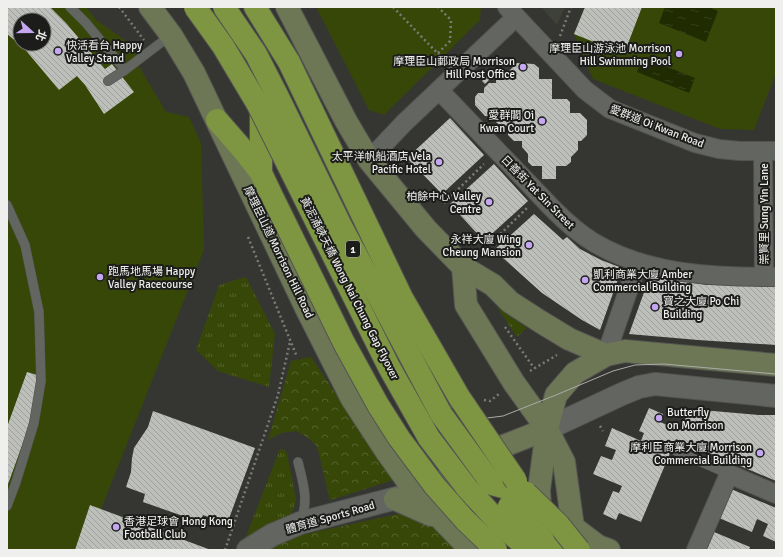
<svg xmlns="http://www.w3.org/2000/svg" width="783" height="557" font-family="Signika,'Noto Sans TC',sans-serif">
	<defs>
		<pattern id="grass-tufts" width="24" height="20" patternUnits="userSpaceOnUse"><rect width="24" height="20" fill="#374708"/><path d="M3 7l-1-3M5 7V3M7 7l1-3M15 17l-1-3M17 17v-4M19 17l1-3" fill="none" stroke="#54622c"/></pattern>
		<pattern id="forest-crowns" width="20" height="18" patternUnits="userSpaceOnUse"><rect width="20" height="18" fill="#374708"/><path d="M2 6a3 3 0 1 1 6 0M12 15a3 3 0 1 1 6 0" fill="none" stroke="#54622c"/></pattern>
		<pattern id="water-ripples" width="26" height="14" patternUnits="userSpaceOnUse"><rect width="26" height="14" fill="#202b02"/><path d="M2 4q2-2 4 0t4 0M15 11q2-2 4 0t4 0" fill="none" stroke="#36401b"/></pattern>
		<pattern id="building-back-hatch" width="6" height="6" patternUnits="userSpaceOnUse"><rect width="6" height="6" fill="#bdbfbb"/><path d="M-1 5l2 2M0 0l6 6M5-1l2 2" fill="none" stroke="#a0a19e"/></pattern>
	</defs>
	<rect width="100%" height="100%" fill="#353632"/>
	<path fill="#3e4138" d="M541,7H565L557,25Z"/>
	<g fill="url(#grass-tufts)">
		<path d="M246,277L275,334L269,387L218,371L196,350L219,285Z"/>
		<path d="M496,306L527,328L517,337Z"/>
		<path d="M281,449L285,450L287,454L296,499L294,508L289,517L244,542L279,451Z"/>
	</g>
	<g fill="url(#forest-crowns)">
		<path d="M311,357L394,480L330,500L317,446L307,437L296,431L281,433L268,440L291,361Z"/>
		<path d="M417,510L457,550H265L296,536Z"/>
	</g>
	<g fill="#374708" fill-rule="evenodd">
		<path d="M7,7H86L96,20L132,45L140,68L166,112L189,117L201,143L204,250L101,509L210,550H7ZM20,20H44V44H20Z"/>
		<path d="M316,7H481L480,20L384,115L369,110Z"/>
		<path d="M585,7H776V73L754,130L720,129L593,79L574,34Z"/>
	</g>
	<g fill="url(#water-ripples)">
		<path d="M665,7H708L718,11L706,42L659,23Z"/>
		<path d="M643,57L695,78L689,93L637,72Z"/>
	</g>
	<g fill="url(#building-back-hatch)" fill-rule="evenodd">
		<path d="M7,7H50L66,23L105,69L112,64L134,92L104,114L85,85L77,76L59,90L23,47L7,34ZM20,20H44V44H20Z"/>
		<path d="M585,7H642L624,54L574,34Z"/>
		<path d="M517,63L534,64L539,68V79H552V99H567L570,102V113H580L587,120V135L581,141H578V150L571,157V162L566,166H556V179H542V166H532L528,162V154L522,147V141H514L508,135V126H501L496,122L497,117L485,116L475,105V97L478,93H484V88L489,83H496V76L501,71H509Z"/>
		<path d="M492,71L495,74L485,84L482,81Z"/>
		<path d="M450,118L484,155L442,194L407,158Z"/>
		<path d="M494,164L528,201L484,241L450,204Z"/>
		<path d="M534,214L563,240L567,237L580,249L601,260L622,268L600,330L582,320L542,293L494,250Z"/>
		<path d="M651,273L679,281L707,285H776V345L698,340L629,334Z"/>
		<path d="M27,372L37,375L35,396L28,429L7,487V427Z"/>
		<path d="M649,408L663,414L660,422L680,430L690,409L759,415H776V481L676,439L641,522L619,513L616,520L603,514L613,491L619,493L622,486L593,474L601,456L612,460L616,450L605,446L612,428L641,441L644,433L639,431Z"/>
		<path d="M153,411L255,448L227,524L203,515L200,522L143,502L145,494L126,487L131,472L132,458L134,448L148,427Z"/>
		<path d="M731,489L776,508V542L763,536L768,524L757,519L752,532L719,518Z"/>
		<path d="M90,505L211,550H75Z"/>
		<path d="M714,532L750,547L749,550H706Z"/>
	</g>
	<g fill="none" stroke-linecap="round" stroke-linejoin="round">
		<g stroke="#535451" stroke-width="10">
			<g id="service">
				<path d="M70,7L86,23L125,70L171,35"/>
				<path d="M108,81L125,70"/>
				<path d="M7,205L25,245L39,312L41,381L34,423L16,482L7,506"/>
				<path d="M676,451L729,474"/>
				<path d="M298,462C303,483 309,499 301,521"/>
			</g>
		</g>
		<g stroke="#535451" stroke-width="20">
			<g id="minor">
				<path d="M507,7L585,90L610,109L695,143L719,149L740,151H776"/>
				<path d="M439,90L553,209C565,221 578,233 593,242C648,275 714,277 776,277"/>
				<path d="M763,151L764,277"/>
				<path d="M369,160L404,123L516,17"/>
				<path d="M606,355L638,262"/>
				<path d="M696,550L729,474L776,494"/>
			</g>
		</g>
		<g stroke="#535451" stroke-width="24">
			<g id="tertiary">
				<path d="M547,429L622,394L639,387L655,384L776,396"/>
				<path d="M248,550L272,535L300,523L412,494"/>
			</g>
		</g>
		<g stroke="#535451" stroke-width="24">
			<g id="secondary">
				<path d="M150,7L171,35L194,73L306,308L352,399L386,451L416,493L471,550"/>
				<path d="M287,7L346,121L369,160L426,229L463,267L493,285L510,302L541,322L569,339L606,355L625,351L776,365"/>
				<path d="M463,267L466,305L514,383L547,429L564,462L573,527L572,550"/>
				<path d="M417,492L450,478L496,449L547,429"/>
				<path d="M395,499L431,515"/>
				<path d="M541,521L539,490L547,429L556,395L575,373L606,355"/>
				<path d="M573,527L598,546L609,550"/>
			</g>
		</g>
		<g stroke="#535451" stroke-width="24">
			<g id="trunk">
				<path d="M255,7L289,62"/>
				<path d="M217,120L244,151L261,173L270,192"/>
				<path d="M261,173V116"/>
				<path d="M492,484L526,493"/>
				<path d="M543,540L570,550"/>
			</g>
		</g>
		<g stroke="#7b7c78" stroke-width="2.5" stroke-dasharray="2 3" stroke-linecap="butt">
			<path d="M119,7L144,40"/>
			<path d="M393,7L444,60"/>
			<path d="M560,36L571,7"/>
			<path d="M438,53L450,41L451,20L438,7"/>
			<path d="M444,203L484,164"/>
			<path d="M248,237L297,357"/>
			<path d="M486,248L528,207"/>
			<path d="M505,327L534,368"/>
			<path d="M530,371L557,355"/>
			<path d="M484,400L490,401L499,394"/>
			<path d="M600,426L603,431"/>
			<path d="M225,550L278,395L290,342"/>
		</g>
		<use href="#service" stroke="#636560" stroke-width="9"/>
		<use href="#minor" stroke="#636560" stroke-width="18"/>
		<use href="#tertiary" stroke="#636560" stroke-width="22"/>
		<use href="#secondary" stroke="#6d7755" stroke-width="22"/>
		<use href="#trunk" stroke="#7e9642" stroke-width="22"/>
		<path stroke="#aaaba8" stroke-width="1" d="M227,7L252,44L272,79L424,379L433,393L447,404L463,414L487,418L503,416L556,395L613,371L635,365L664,364L776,374"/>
		<g stroke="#535451" stroke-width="24" stroke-linecap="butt">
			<g id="trunk-bridge">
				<path d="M195,7L223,46L257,103L389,367L429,438L467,488L503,527L530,550"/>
				<path d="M224,7L256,54L277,95L342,228L441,414L492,484"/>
				<path d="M289,62L402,298L459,397L516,481"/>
				<path d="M270,192L344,343L378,405L399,438L434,485L465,520L496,550"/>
				<path d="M526,493L559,525L579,550"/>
				<path d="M509,506L543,540"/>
			</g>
		</g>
		<use href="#trunk-bridge" stroke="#7e9642" stroke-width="22"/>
	</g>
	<g fill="#c5a6f0" stroke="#1c1d1b" stroke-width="1.5">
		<circle cx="58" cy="51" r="4"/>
		<circle cx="679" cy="54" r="4"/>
		<circle cx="523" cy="67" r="4"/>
		<circle cx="542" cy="121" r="4"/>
		<circle cx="439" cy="162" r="4"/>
		<circle cx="489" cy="202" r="4"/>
		<circle cx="529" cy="245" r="4"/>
		<circle cx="100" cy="277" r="4"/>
		<circle cx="585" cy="280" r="4"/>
		<circle cx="655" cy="307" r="4"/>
		<circle cx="659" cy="418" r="4"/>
		<circle cx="760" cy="453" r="4"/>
		<circle cx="116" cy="527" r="4"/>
	</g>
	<g text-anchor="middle" stroke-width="4" stroke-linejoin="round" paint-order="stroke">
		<rect fill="#1c1d1b" stroke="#b0b1ae" stroke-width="1" x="346" y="241" width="14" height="16" rx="3"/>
		<g font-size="10" font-weight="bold" fill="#eff0ed">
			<text x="353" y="253">1</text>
		</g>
		<g font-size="11" fill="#eff0ed" stroke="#1c1d1b" text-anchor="end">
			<text x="66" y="49" text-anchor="start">快活看台 Happy<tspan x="66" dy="13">Valley Stand</tspan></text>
			<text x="671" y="52">摩理臣山游泳池 Morrison<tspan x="671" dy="13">Hill Swimming Pool</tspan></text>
			<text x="515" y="65">摩理臣山郵政局 Morrison<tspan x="515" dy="13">Hill Post Office</tspan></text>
			<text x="534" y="119">愛群閣 Oi<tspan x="534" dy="13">Kwan Court</tspan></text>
			<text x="431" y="160">太平洋帆船酒店 Vela<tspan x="431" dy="13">Pacific Hotel</tspan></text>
			<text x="481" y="200">柏餘中心 Valley<tspan x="481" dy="13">Centre</tspan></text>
			<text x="521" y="243">永祥大廈 Wing<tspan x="521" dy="13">Cheung Mansion</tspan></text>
			<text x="108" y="275" text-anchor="start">跑馬地馬場 Happy<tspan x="108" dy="13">Valley Racecourse</tspan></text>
			<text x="593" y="278" text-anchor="start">凱利商業大廈 Amber<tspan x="593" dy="13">Commercial Building</tspan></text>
			<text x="663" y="305" text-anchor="start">寶之大廈 Po Chi<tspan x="663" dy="13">Building</tspan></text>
			<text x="667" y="416" text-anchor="start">Butterfly<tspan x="667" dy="13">on Morrison</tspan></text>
			<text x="752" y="451">摩利臣商業大廈 Morrison<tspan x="752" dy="13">Commercial Building</tspan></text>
			<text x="124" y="525" text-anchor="start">香港足球會 Hong Kong<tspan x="124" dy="13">Football Club</tspan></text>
		</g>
		<g font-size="11" fill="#eff0ed" stroke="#1c1d1b">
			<text transform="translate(657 126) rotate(21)" y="4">愛群道 Oi Kwan Road</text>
			<text transform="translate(538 192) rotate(45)" y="4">日善街 Yat Sin Street</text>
			<text transform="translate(764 214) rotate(-90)" y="4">崇賢里 Sung Yin Lane</text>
			<text transform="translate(279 252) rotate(64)" y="4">摩理臣山道 Morrison Hill Road</text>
			<text transform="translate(350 288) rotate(63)" y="4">黃泥涌峽天橋 Wong Nai Chung Gap Flyover</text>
			<text transform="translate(330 517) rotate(-16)" y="4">體育道 Sports Road</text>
		</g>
	</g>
	<rect width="783" height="557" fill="none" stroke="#eff0ed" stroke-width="16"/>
	<g transform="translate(32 32) rotate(111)"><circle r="19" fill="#1c1d1b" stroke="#70716f"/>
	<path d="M0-3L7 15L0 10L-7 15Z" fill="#c5a6f0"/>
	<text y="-6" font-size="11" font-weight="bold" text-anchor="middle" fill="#eff0ed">北</text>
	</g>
</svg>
